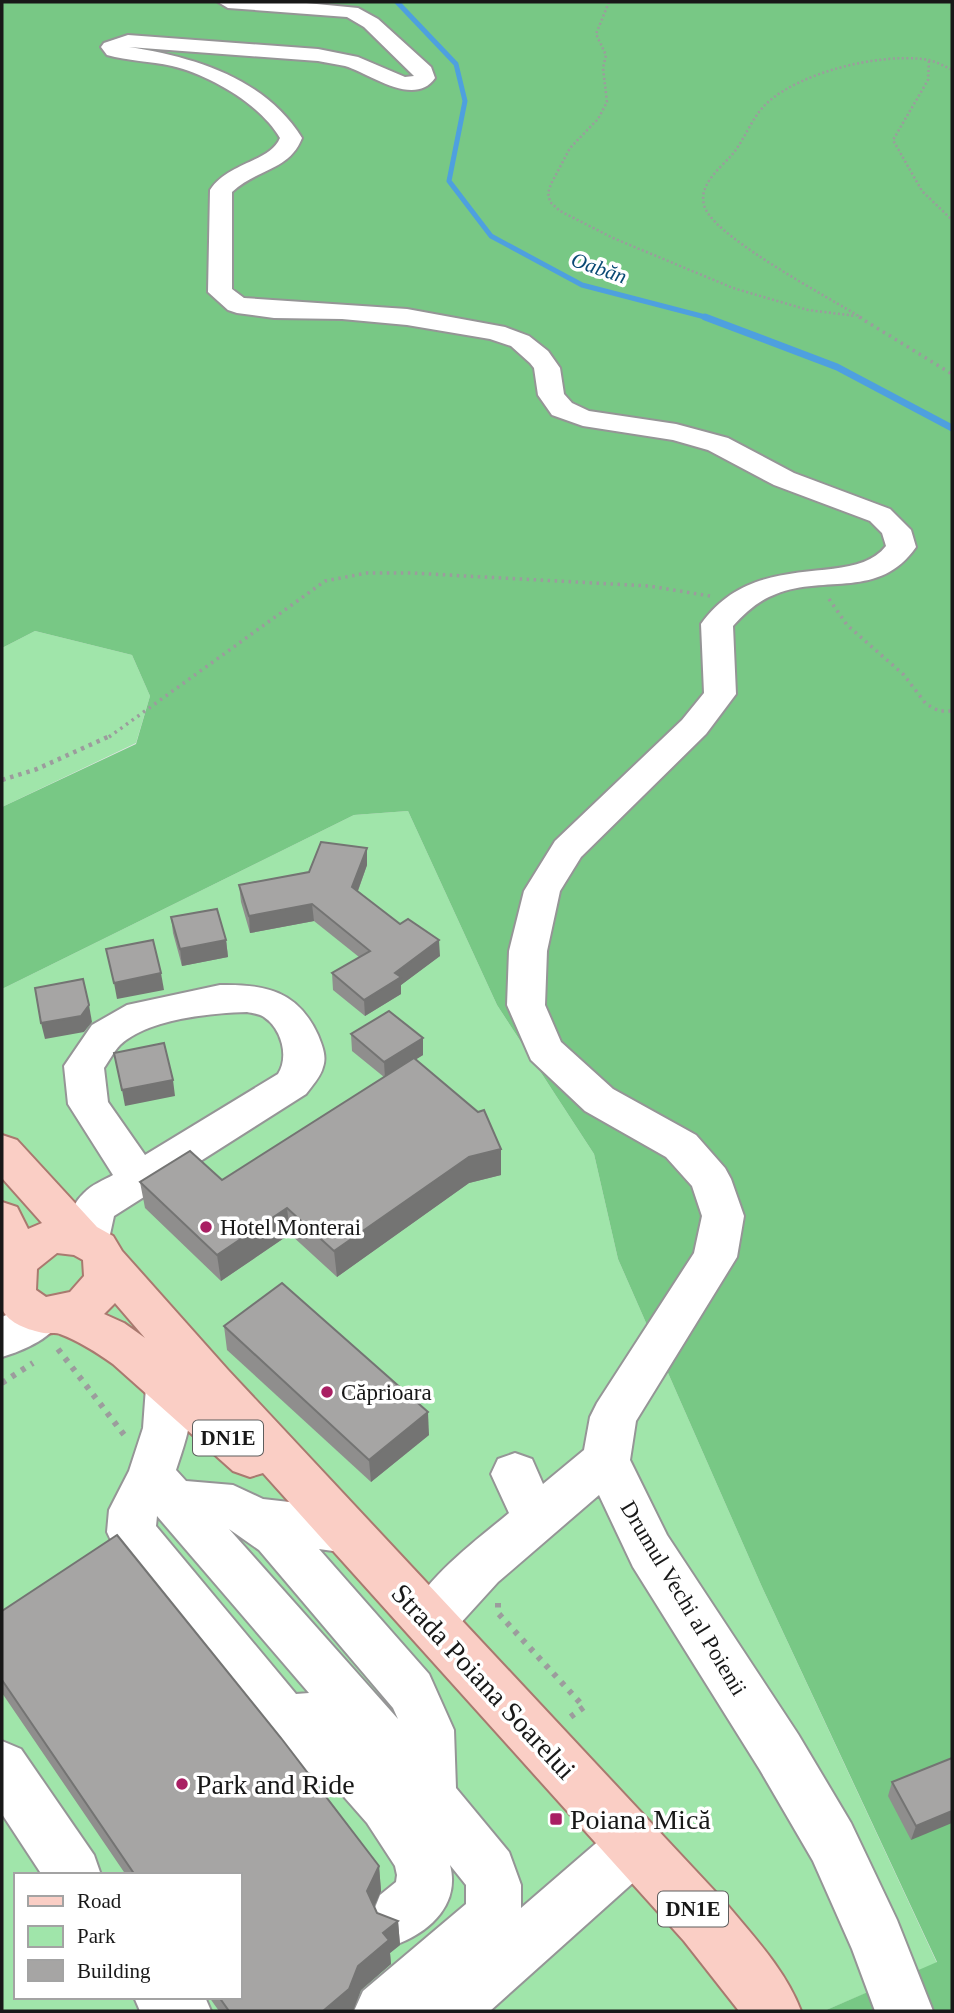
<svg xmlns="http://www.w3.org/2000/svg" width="954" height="2013" font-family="Georgia,serif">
	<rect width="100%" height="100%" fill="#e3e3e5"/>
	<g fill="#a0e5aa" fill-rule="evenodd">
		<path d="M35,631L132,655L150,696L136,743L2,807V648Z"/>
		<path d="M408,811L497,1005L594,1154L618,1259L762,1587L937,1963L824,2011H2V989L354,815ZM16,1875H240V1997H16Z"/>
	</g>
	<path fill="#78c885" d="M2,2H952V2011H824L937,1962L762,1587L618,1259L594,1154L497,1005L408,811L354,815L2,989V807L136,744L150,696L132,655L35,631L2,648Z"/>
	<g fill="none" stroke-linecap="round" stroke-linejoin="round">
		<path stroke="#4ea0df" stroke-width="5" d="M397,2L456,64L465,101L449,181L491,236L582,285L709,318"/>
		<path stroke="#4ea0df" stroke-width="7" d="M705,317L837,367L952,428"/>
		<g stroke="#959596" stroke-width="4">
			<g id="minor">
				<path d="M218,2H296L358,8L378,19L431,67L435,78C414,108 369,73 345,66C336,64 327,63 318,61L129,47C194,57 265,78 302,138C289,171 258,168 232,192V289L244,298L407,309L505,327L529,336L548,351L560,368L564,394L572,403L589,411L676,424L728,438L794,473L890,509L911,530L916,547C879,600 826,574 776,594C759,600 745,613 733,626L736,694L706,734L581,857L560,891L547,951L545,1005L561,1042L613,1089L696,1135L725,1168L731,1179L744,1216L737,1257L636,1421L630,1460L667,1535L798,1734L851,1823L897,1920L933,2011H875L852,1949L813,1861L760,1770L633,1567L599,1495L498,1582L448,1637L430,1644L412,1637L405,1621C424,1579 474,1542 509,1513L491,1474L498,1459L515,1453L532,1459L543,1484L584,1450L590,1417L597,1403L694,1253L702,1216L692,1186L666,1157L585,1111L531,1060L507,1005L509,951L524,891L555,841L682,720L704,693L701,624C756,546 852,590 886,546L882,533L870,521L774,485L708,450L673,440L583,426L552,415L538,395L534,368L530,363L511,346L490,339L407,325L342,319L274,318L237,313L228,310L208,292L210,190C229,162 270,162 280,138C260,104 210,75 172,66C150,61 128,61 107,55L101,47L104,43L128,35L318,49L358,57L405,77L414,76L364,27L347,17L228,8Z"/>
				<path d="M220,985C265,984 298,991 318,1035C322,1045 327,1056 323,1067C321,1076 312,1086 306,1094L114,1216L109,1239L103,1251L88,1256L73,1251C63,1233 68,1208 84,1193C91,1185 104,1180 113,1175L68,1104L64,1066L92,1025L127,1005ZM247,1012C252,1013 260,1014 264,1017C282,1029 289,1057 278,1074L145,1155L108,1102L104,1068C109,1061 114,1051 120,1045C148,1019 211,1013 247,1012Z"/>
				<path d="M43,1297L59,1302L65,1315C54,1337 25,1350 2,1357V1317Z"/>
				<path d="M169,1368L185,1373C200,1404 186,1439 176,1470L186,1481L233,1485L263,1499L333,1507L350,1514L357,1529L350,1544L333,1551L319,1549L429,1674L454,1730L456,1788L509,1852L521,1885V1908L616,1826L635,1818L654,1826L662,1845L654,1864L490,2011H354L363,1991L466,1904V1885L450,1865C460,1903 432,1930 400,1943L380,1935L372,1915L380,1895L396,1882L397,1875L395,1866L367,1823L331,1782L286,1762L114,1547L107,1532L109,1510L129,1471L143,1428L146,1387L153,1373ZM157,1516L309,1693L296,1694L156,1526ZM229,1529L259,1550L393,1708L398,1719Z"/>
				<path d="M2,1741L21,1749L94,1855L101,1875H42L2,1814Z"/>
				<path d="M134,1997H205L211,2011H140Z"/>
			</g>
		</g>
		<g stroke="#a9796f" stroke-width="4">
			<path id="major" d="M2,1135L17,1140L97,1227L113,1236L122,1251L228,1370L724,1901C752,1935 785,1969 801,2011H739L684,1941L263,1473L250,1477L233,1471L113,1364C96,1352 79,1341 60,1334C55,1332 50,1334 44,1333C29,1330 9,1324 2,1309V1202L17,1207L28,1229L42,1223L2,1178ZM57,1253L74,1255L83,1260L84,1276L70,1292L46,1297L36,1290L37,1269ZM115,1303L145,1338L124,1323L104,1314Z"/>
		</g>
		<g stroke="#9c9c9d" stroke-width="2.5" stroke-dasharray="2 2.5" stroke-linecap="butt">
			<path d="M609,2L596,34L606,55L603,68L607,102L598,119L570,148L551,184L548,193L550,202L560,211L613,238L733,288L808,310L856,316"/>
			<path d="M929,61L928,80L893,140L922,191L952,220"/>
			<path d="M862,318C828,297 722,241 706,210C695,188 718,170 731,156C745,140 751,118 767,103C801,72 877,54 922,59C933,60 943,65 952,70"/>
		</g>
		<g stroke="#9c9c9d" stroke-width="3.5" stroke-dasharray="2.5 4.5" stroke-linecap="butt">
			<path d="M859,317L952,374"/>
			<path d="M829,599L847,625L904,675L926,704L939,711H952"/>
			<path d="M109,737L325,581L367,573H411L649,586L710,596"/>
		</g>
		<path stroke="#9c9c9d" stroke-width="4.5" stroke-dasharray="3.5 5" stroke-linecap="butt" d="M2,780L37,769L112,735"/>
		<g stroke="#9c9c9d" stroke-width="6" stroke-dasharray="4.5 7" stroke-linecap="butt">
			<path d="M58,1349L125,1436"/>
			<path d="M2,1383L33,1363"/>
			<path d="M498,1603V1613L584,1707L569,1718"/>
		</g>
		<use href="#minor" fill="#fff" fill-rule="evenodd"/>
		<use href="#major" fill="#facec5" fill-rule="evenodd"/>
	</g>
	<g fill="#8f8e8d">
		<path d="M367,848V865L358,891L440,956L401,985V994L365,1016L333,990L332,973L359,957L314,921L250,933L241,902L239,885L309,872Z"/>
		<path d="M171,917L226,940L228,957L182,966L173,933Z"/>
		<path d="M351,1034L423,1038V1055L415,1060L501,1149V1175L469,1183L337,1277L290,1234L221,1281L145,1208L140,1182L222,1180L384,1077L352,1051Z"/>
		<path d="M224,1326L429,1435L371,1482L227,1350Z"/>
		<path d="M2,1611L379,1866L381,1891L374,1907L377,1913L398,1921L400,1945L390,1953L391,1964L361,1990L353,2011H219L209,1997H240V1875H126L2,1693Z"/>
		<path d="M952,1758L911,1840L888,1796L892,1782Z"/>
	</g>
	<g fill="#747473">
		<path d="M367,848V865L353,904L352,887Z"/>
		<path d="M312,904L314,921L250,933L249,916Z"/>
		<path d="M226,940L228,957L182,966L180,949Z"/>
		<path d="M439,940L440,956L401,985V994L365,1016L364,1000L395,973Z"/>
		<path d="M161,973L164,990L117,999L114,983Z"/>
		<path d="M89,1005L92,1022L84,1032L45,1039L41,1023Z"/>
		<path d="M423,1038V1055L385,1078L384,1062Z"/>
		<path d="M173,1080L175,1096L125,1106L122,1090Z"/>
		<path d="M501,1149V1175L469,1183L337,1277L334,1251L469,1157Z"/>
		<path d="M287,1208L290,1234L221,1281L217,1255Z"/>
		<path d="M428,1412L429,1435L371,1482L369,1460Z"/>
		<path d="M952,1811V1823L911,1840L916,1826Z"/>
		<path d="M379,1866L381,1891L370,1916L367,1891Z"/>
		<path d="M398,1921L400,1945L390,1953L391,1964L361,1990L353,2011H323L383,1933Z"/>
	</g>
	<g fill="#a6a5a4" stroke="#747473" stroke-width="2">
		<path d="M321,842L367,848L352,887L400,924L408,919L439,940L395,973L401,977L364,1000L332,973L370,951L312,904L249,916L239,885L309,872Z"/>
		<path d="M217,909L226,940L180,949L171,917Z"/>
		<path d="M153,940L161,973L114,983L106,949Z"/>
		<path d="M83,979L89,1005L81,1016L41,1023L35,988Z"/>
		<path d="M389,1011L423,1038L384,1062L351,1034Z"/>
		<path d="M164,1043L173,1080L122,1090L114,1053Z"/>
		<path d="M414,1058L478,1112L484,1110L501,1149L469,1157L334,1251L287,1208L217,1255L140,1182L190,1151L222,1180Z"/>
		<path d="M282,1283L428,1412L369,1460L224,1326Z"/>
		<path d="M117,1535L281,1738L379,1866L367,1891L377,1913L398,1921L383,1933L389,1940L358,1966L349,1989L323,2011H229L219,1997H240V1875H135L2,1680V1611Z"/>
		<path d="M952,1758V1811L916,1826L892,1782Z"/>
	</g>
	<g fill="#a91f63" stroke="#fff" stroke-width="2.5">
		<circle cx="206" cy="1227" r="7"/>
		<circle cx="327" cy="1392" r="7"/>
		<circle cx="182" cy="1784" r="7"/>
		<rect x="549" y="1812" width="14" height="14" rx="3.5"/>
	</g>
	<g text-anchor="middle" stroke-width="7" stroke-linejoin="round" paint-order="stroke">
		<g font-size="21" font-style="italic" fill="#0a4a74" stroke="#fff">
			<text transform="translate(599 268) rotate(19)" y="7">Oabăn</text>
		</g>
		<g fill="#fff" stroke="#5d5d5d" stroke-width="2">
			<rect x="193" y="1420.5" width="70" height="35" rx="5"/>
			<rect x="658" y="1891.5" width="70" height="35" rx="5"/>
		</g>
		<g font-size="21" font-weight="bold" fill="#181818">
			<text x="228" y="1445">DN1E</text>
			<text x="693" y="1916">DN1E</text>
		</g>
		<g font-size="23" fill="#181818" stroke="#fff" text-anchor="start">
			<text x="220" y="1235">Hotel Monterai</text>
			<text x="341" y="1400">Căprioara</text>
		</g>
		<g font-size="23" fill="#181818" stroke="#fff">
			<text transform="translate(684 1598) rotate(59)" y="8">Drumul Vechi al Poienii</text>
		</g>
		<g font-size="28" fill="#181818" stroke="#fff">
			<text transform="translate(484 1681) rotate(47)" y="10">Strada Poiana Soarelui</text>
		</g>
		<g font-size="28" fill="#181818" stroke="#fff" text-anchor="start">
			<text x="196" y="1794">Park and Ride</text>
			<text x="570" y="1829">Poiana Mică</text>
		</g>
	</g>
	<rect width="954" height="2013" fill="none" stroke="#181818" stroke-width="7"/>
	<rect x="14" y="1873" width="228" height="126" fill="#ffffff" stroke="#a3a3a3" stroke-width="2"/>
	<rect x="28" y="1896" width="35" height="10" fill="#facec5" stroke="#a3a3a3" stroke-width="2"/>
	<text x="77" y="1908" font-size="21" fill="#181818">Road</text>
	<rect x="28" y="1926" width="35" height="21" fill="#a0e5aa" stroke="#a3a3a3" stroke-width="2"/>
	<text x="77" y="1943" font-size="21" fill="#181818">Park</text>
	<rect x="28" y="1960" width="35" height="21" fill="#a6a5a4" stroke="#a3a3a3" stroke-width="2"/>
	<text x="77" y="1978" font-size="21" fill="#181818">Building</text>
</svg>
